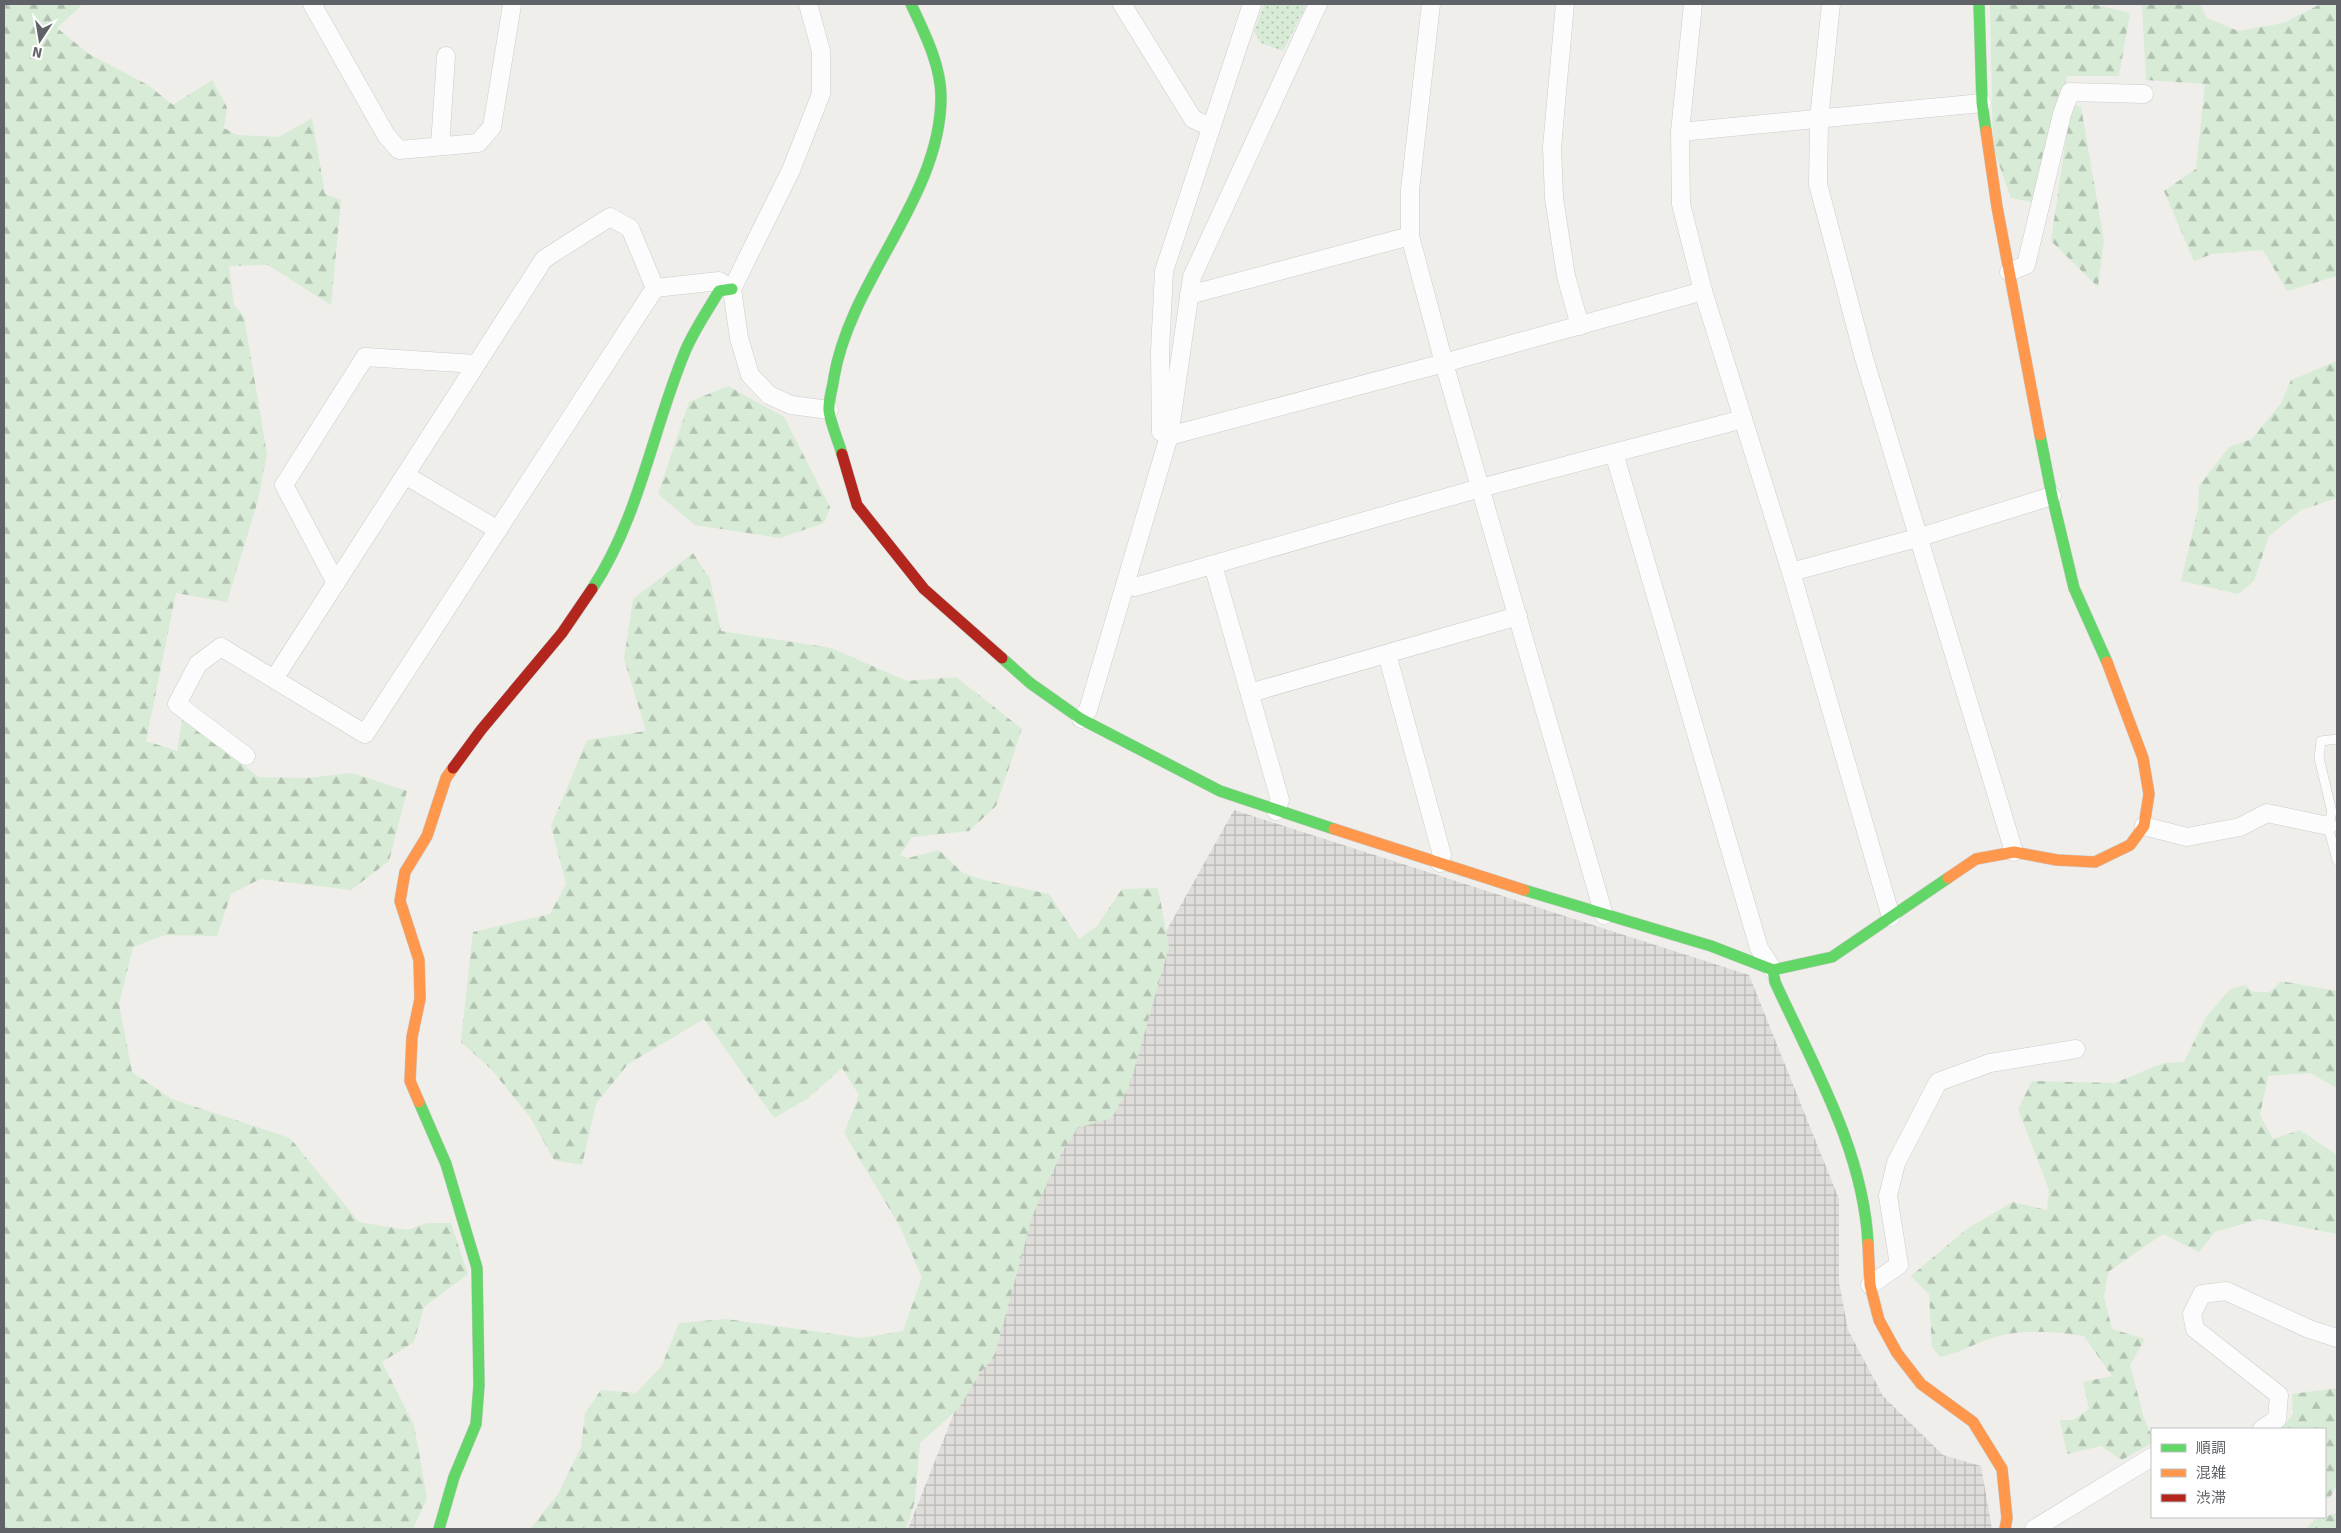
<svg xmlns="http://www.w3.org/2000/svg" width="2341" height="1533" font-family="Signika,'Noto Sans JP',sans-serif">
	<defs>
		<pattern id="industrial-grid" width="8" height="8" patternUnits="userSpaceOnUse" patternTransform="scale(1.25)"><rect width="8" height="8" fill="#dfddda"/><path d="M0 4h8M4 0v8" fill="none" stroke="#b8b7b5"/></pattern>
		<pattern id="grass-dots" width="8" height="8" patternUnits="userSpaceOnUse" patternTransform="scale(1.25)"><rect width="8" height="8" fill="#d8ebd6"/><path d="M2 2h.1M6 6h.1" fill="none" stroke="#b2c2b1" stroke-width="1.8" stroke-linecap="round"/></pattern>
		<pattern id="forest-firs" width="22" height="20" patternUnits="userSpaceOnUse" patternTransform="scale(1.25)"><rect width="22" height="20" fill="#d8ebd6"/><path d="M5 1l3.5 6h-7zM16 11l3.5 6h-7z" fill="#b2c2b1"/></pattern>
	</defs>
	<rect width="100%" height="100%" fill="#efeeea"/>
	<path fill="url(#industrial-grid)" d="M1234,810L1749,975L1839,1199V1282L1848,1330L1883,1396L1943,1455L1981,1466L1992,1529H908L1049,1174L1154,953Z"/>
	<path fill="url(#grass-dots)" d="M1264,4H1307L1283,51L1261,43L1254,31Z"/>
	<g fill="url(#forest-firs)">
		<path d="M4,4H83L57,28L89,54L148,85L173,105L212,80L227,107L224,128L237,135L279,137L312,118L325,194L341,200L331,305L268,265L229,266L234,305L244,316L267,455L258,500L227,602L176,593L146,741L177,751L182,720L259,777L307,778L352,773L407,791L389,861L351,890L260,879L231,894L217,936L165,935L133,947L119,1004L132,1072L172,1099L290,1138L359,1222L407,1230L427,1223H451L468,1274L424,1307L414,1342L382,1362L414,1425L427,1498L413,1529H4Z"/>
		<path d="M1990,4H2092L2130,13L2119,76H2067L2036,203L2011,198L1993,147Z"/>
		<path d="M2142,4H2200L2207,18L2238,31L2283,23L2321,4H2337V276L2287,291L2263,250L2212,254L2194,261L2164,191L2196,169L2205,84L2146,80Z"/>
		<path d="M2071,104L2081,107L2104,241L2098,287L2051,241Z"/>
		<path d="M2337,361V498L2301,510L2269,536L2254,581L2238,594L2181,581L2198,509L2199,486L2229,447L2252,439L2281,403L2291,380Z"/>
		<path d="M728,386L784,417L830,507L824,523L780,538L695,525L658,494L689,402Z"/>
		<path d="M693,553L710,579L721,631L831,648L907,681L956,677L1022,729L996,806L969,831L912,837L900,855L908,858L939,850L963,873L984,880L1049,894L1079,939L1097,926L1122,889L1158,888L1169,947L1130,1084L1112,1118L1078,1128L1062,1152L1033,1214L994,1358L980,1373L959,1408L920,1443L915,1501L906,1529H530L558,1494L581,1447L585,1413L601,1390L636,1393L661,1367L679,1323L726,1319L862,1338L903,1331L922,1277L899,1225L844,1133L859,1095L842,1068L807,1099L774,1118L704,1019L628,1064L596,1104L582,1165L554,1160L530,1117L491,1069L461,1042L473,932L550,914L566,884L551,826L587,740L646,731L624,659L633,599Z"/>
		<path d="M2281,981L2337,991V1088L2310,1073L2268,1076L2260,1115L2273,1139L2300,1130L2337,1155V1234L2260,1219L2215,1232L2199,1252L2163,1234L2108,1272L2104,1297L2112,1329L2145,1339L2130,1365L2144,1418L2152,1437V1443L2122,1460L2101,1446L2067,1454L2060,1420H2073L2089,1409L2083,1382L2112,1376L2084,1336C2057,1332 2026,1329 1999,1336C1978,1341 1961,1353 1940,1357L1932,1347L1929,1294L1911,1276L1968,1228L2013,1202L2047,1210L2049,1190L2018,1109L2032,1081L2115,1083L2163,1063L2184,1062L2206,1017L2230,989L2246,985L2253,992H2270Z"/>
		<path d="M2337,1388V1484L2330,1498H2325V1429H2281L2293,1414L2292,1394Z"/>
		<path d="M2337,1513V1529H2306L2315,1519Z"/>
	</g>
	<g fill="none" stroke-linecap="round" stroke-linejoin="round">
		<g stroke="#cbcccc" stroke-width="10">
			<path id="lane" d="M2337,739L2321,741L2319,758L2332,812L2328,826L2337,860"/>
		</g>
		<g stroke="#cbcccc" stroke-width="19">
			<g id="street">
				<path d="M312,4L386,135L399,150L478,143L492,127L512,5"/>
				<path d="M808,4L821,51V94L791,170L732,289L739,338L750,375L769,395L791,405L829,410"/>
				<path d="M1122,4L1193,119L1211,127"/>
				<path d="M1252,4L1164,271L1160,351L1161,432L1169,436L1444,363L1703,291"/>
				<path d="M1431,4L1410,190V236L1444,363L1604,915"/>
				<path d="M1565,4L1552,147L1554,198L1566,276L1580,326"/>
				<path d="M1693,4L1680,132L1681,204L1703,291L1791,572L1891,917"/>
				<path d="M1831,4L1819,119L1818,184L1864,358L2014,852"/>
				<path d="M1680,132L1982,103"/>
				<path d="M440,146L446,56"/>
				<path d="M2009,272L2026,265L2062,114L2070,92L2144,94"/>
				<path d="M1189,295L1410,236"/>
				<path d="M1614,453L1759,948L1773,970"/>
				<path d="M405,475L498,530"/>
				<path d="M1213,565L1280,800L1276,811"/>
				<path d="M1791,572L1917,538L2052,496"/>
				<path d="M336,583L284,485L365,357L476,364"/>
				<path d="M1125,585L1135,587L1480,488L1743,419"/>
				<path d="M1387,654L1442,855L1440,863"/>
				<path d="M274,679L544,259L610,217L630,228L655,288"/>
				<path d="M1250,693L1518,616"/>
				<path d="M1081,719L1088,710L1169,436L1192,277L1318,4"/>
				<path d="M246,756L177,704L198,664L221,647L365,734L655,288L719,281L731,289"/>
				<path d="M2144,826L2187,837L2240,827L2267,813L2328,826"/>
				<path d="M1870,1285L1899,1265L1888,1196L1896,1163L1938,1082L1990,1063L2076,1049"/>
				<path d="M2262,1429L2277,1419L2279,1395L2195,1329L2192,1314L2202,1294L2226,1291L2309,1329L2337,1338"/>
				<path d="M2034,1529L2152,1457"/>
			</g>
		</g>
		<g stroke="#cacacb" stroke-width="12">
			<g id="fast">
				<path d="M1979,4L1982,103L1986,131"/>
				<path d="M2040,435L2052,496L2074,588L2107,662"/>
				<path d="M842,454C838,440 831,425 829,411C828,401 833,387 834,377C851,278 941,197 941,97C941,65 924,32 911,4"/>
				<path d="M592,589C639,518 652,432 684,354C692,333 707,312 719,291L732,289"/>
				<path d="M1002,658L1030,683L1081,719L1220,791L1334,829"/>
				<path d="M1524,890L1711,946L1773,970L1832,957L1948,878"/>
				<path d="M1773,970L1775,982C1813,1065 1864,1152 1868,1244"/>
				<path d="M419,1102L446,1164L477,1268L479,1385L476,1424L454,1477L439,1529"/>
			</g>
		</g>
		<g stroke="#cacacb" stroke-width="12">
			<g id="slow">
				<path d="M1986,131L1997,207L2040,435"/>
				<path d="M1334,829L1524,890"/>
				<path d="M1948,878L1976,859L2014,852L2057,860L2095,862L2130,845L2144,826L2149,794L2143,758L2107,662"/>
				<path d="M419,1102L410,1081L412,1037L420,999L419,960L400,901L405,872L427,836L446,778L453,768"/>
				<path d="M1868,1244L1870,1285L1879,1320L1897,1353L1921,1384L1973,1422L2002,1469L2007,1518L2005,1529"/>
			</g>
		</g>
		<g stroke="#cacacb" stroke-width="12">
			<g id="jam">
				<path d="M842,454L857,505L924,589L1002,658"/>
				<path d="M453,768L481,730L562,633L592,589"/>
			</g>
		</g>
		<use href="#lane" stroke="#fdfcfc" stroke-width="9"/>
		<use href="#street" stroke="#fdfcfc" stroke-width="18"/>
		<use href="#fast" stroke="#63d668" stroke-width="11"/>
		<use href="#slow" stroke="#ff974d" stroke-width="11"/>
		<use href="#jam" stroke="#b3261e" stroke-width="11"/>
	</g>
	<rect width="2341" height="1533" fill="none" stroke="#5f6368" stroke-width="10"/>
	<rect x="2151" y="1428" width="175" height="90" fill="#ffffff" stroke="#bfc1c3"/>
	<rect x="2161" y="1444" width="25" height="8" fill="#63d668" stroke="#bfc1c3"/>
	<text x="2196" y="1453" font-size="15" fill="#5f6368">順調</text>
	<rect x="2161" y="1469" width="25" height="8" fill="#ff974d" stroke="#bfc1c3"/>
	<text x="2196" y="1478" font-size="15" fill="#5f6368">混雑</text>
	<rect x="2161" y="1494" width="25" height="8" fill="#b3261e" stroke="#bfc1c3"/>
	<text x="2196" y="1503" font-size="15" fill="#5f6368">渋滞</text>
	<g transform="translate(40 40) rotate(192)" stroke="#ffffff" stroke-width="4" paint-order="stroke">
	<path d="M0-4L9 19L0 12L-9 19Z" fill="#5f6368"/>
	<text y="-8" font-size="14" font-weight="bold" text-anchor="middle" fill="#5f6368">N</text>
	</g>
</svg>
